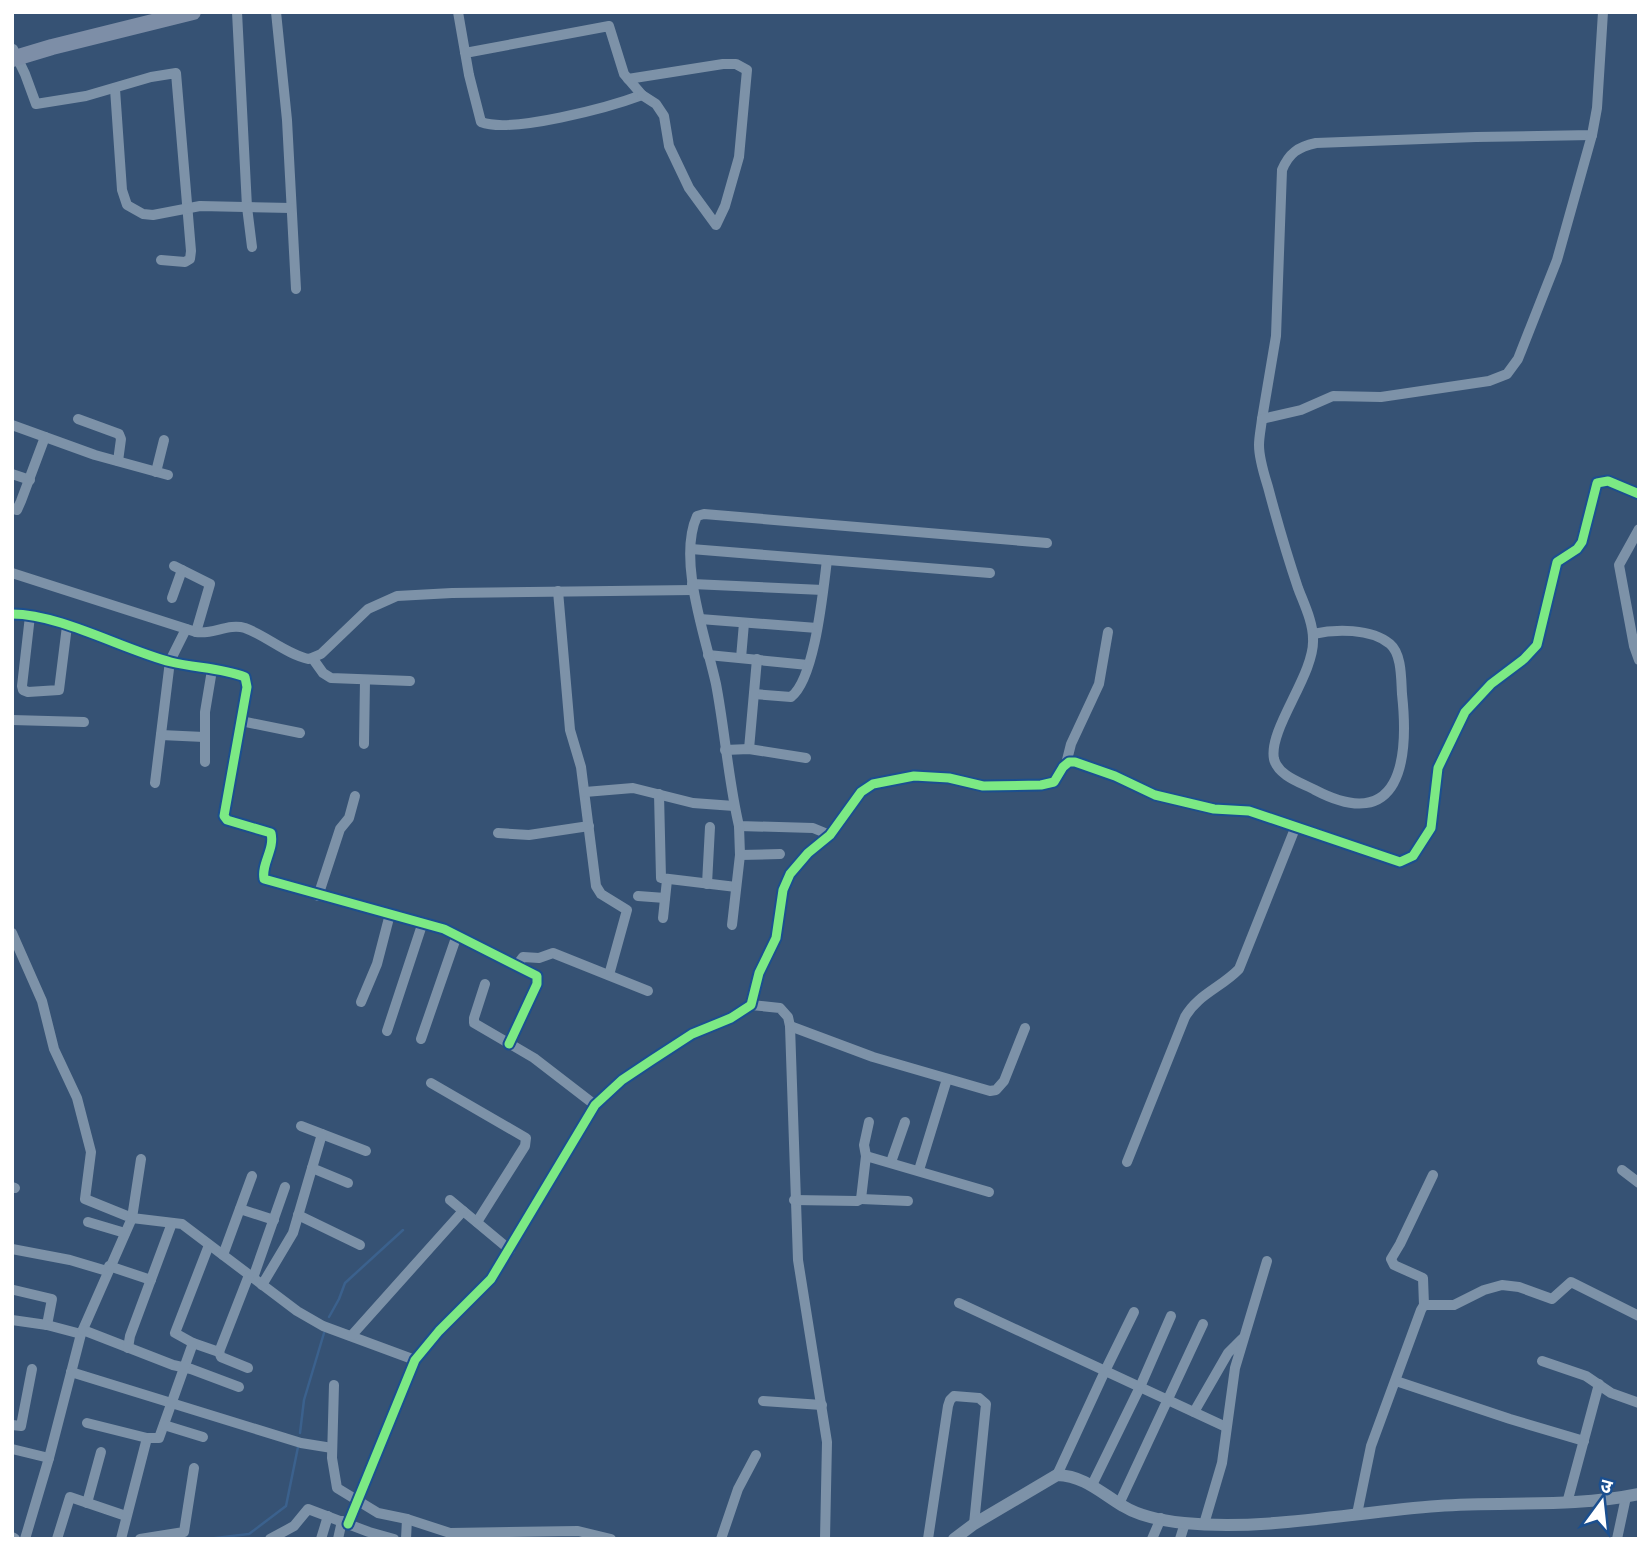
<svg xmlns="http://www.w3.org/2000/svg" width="1651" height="1551" font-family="'IBM Plex Sans','Noto Sans Devanagari',sans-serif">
	<rect width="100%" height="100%" fill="#365274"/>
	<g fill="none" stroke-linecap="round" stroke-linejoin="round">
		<g stroke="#3b618d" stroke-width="2.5">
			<path d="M329,1317L339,1299L345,1283L403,1230"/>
			<path d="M300,1433L304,1400L324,1333"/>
			<path d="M207,1539L249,1534L286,1506L298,1447"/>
		</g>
		<g stroke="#7d92a8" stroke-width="10">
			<path d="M237,12L247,207L252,247"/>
			<path d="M276,12L287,120L296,289"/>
			<path d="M458,12L469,75L481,122C511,134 610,107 642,95L624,74L609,26L465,53"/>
			<path d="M13,49L25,74L36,104L86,96L151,77L176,73L191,251L190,259L185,262L161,260"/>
			<path d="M628,79L723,64H736L747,70L739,157L725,206L716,225L689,188L669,146L664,116L656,104L642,95"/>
			<path d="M115,89L122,190L127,205L143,214L153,215L200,206L291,208"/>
			<path d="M78,419L119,434L121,439L118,461"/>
			<path d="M1262,419L1276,336L1282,170C1289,153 1298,147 1316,143L1476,137L1592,135L1597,108L1603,12"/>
			<path d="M12,425L95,455L168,475"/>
			<path d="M156,472L164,440"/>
			<path d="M12,474L30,480"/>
			<path d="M12,508L17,510L21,501L45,437"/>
			<path d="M1639,529L1619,565L1634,646L1639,660"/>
			<path d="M691,549L990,573"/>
			<path d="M174,566L210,584L196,632"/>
			<path d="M12,573L196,632C213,635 228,623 245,628C267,636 286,654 309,659L321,654L368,609L397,596L452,593L693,590"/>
			<path d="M692,584L823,590"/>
			<path d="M558,591L570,730L581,767L596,886L601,894L627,910L609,975"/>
			<path d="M172,598L182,570"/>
			<path d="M12,614C60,614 124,650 171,662C195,668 222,668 245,677L247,687L224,816L227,820L271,833C275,849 261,864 264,879L444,929L537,976V984L509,1044"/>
			<path d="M30,616L22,686L23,690L28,692L59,690L67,626"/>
			<path d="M700,619L817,628"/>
			<path d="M1313,634C1335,629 1371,628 1390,644C1402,654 1401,679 1402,694C1409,759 1401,835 1315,790C1302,783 1278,776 1274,759C1268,729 1315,674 1313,639C1313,622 1304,604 1298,588C1287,555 1277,521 1268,487C1264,474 1259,459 1259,445C1259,437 1261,428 1262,419L1301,410L1333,396L1381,397L1489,381L1507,374L1518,359L1557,260L1592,135"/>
			<path d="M708,655L808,665"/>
			<path d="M741,658L744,623"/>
			<path d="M313,659L323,673L331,678L410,681"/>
			<path d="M754,694L791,697C815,679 823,591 827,560"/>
			<path d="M12,720L84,722"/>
			<path d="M241,721L300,733"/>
			<path d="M161,735L204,737"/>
			<path d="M364,744L365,680"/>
			<path d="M749,749L757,659"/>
			<path d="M725,750L749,749L806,758"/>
			<path d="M205,762V712L212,670"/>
			<path d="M1066,764L1071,744L1099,684L1108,632"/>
			<path d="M155,783L170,661L186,629"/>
			<path d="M585,792L633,788L693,803L734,806"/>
			<path d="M659,794L661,878L736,887"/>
			<path d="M498,833L529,835L589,826"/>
			<path d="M830,835L813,828L739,826C728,779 725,731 716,684C706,638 677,560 697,516L704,514L1047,543"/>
			<path d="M740,855L780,854"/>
			<path d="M707,884L710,827"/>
			<path d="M318,896L340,829L349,818L355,796"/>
			<path d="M638,896L665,898"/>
			<path d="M663,918L667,880"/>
			<path d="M732,925L740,855L739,826"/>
			<path d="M12,933L42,1001L54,1049L77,1098L91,1152L85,1199L132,1218L81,1334L49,1458L25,1539"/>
			<path d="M517,965L523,957L539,958L553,953L648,991"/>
			<path d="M485,984L474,1018V1023L534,1058L595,1105"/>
			<path d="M361,1002L377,964L390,914"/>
			<path d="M751,1005L780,1008L788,1017L790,1026L798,1260L827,1442L825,1539"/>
			<path d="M790,1026L873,1057L990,1091L996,1090L1004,1081L1025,1028"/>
			<path d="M387,1031L423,922"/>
			<path d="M421,1039L457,935"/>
			<path d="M431,1083L526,1138L525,1146L477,1222"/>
			<path d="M301,1126L366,1151"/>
			<path d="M866,1156L864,1145L869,1122"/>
			<path d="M141,1159L132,1218L182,1224L297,1311L323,1326L415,1360"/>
			<path d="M891,1162L905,1122"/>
			<path d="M1127,1162L1185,1017C1197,995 1222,987 1239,969L1296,826"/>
			<path d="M312,1168L348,1183"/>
			<path d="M919,1170L947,1079"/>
			<path d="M1622,1170L1639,1183"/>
			<path d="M12,1187L15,1188"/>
			<path d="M861,1199L908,1201"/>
			<path d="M450,1200L510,1250"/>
			<path d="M794,1200L857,1201L861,1199L866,1156L989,1192"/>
			<path d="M240,1209L274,1220"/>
			<path d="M298,1215L360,1245"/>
			<path d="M88,1222L125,1233"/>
			<path d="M12,1249L70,1260L107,1271"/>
			<path d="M223,1255L252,1176"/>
			<path d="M109,1266L151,1280"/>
			<path d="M253,1278L285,1187"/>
			<path d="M262,1285L293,1233L322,1134"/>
			<path d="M14,1290L52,1299L47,1325"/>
			<path d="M959,1303L1226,1427"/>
			<path d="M1424,1305L1423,1278L1394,1265L1391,1259L1400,1244L1433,1175"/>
			<path d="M12,1320L47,1325L81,1334"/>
			<path d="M83,1330L173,1365L191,1369L239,1387"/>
			<path d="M352,1335L463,1211"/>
			<path d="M193,1343L219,1352L221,1357L248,1368"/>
			<path d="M128,1348L130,1336L172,1223"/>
			<path d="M219,1352L249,1275"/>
			<path d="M1542,1361L1586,1376L1611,1393L1639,1403"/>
			<path d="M71,1372L301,1443L332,1448"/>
			<path d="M1396,1381L1510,1419L1584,1441"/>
			<path d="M334,1385L332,1458L337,1488L378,1513L407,1519L450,1533L578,1531L611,1539"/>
			<path d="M763,1401L822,1405"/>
			<path d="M1194,1412L1228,1353L1242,1339"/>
			<path d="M87,1423L147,1438H159L193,1343L175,1333L209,1245"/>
			<path d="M12,1425L21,1426L32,1369"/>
			<path d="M164,1425L203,1437"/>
			<path d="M12,1449L49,1458"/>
			<path d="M1057,1475L1105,1371L1134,1312"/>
			<path d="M1092,1485L1140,1387L1171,1316"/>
			<path d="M87,1503L101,1452"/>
			<path d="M1567,1503L1599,1384"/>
			<path d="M1119,1504L1203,1324"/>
			<path d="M1357,1514L1371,1446L1421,1310L1424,1305H1454L1484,1290L1502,1285L1519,1287L1552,1299L1571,1282L1639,1316"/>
			<path d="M348,1524L415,1360L439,1331L491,1279L595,1105L622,1080L652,1060L692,1034L731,1018L751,1005L759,973L776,938L783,890L790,874L808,853L830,835L861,792L873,784L914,776L949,778L983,786L1041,785L1054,782L1063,767L1069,762H1075L1115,776L1155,795L1214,809L1249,811L1400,862L1413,856L1431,828L1438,768L1465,712L1491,684L1524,659L1537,645L1557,562L1577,549L1582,542L1597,483L1608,481L1639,494"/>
			<path d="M1204,1524L1222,1463L1235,1368L1267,1261"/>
			<path d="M57,1539L70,1497L126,1516"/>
			<path d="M121,1539L147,1438"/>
			<path d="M140,1539L184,1532L194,1468"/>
			<path d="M270,1539L294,1526L308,1509L369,1532L394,1539"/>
			<path d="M321,1539L328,1516"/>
			<path d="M338,1539L342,1521"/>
			<path d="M406,1539L407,1519"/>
			<path d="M721,1539L738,1489L756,1455"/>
			<path d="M928,1539L948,1406L950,1400L954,1396L979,1398L986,1404L974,1524"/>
			<path d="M1152,1539L1161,1518"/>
			<path d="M1180,1539L1185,1523"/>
			<path d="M1617,1539L1626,1497"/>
		</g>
		<g stroke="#7d92a8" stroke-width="12">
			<path d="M12,1538L14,1539"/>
			<path d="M954,1539L974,1524L1057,1475C1085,1476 1101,1493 1123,1506C1139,1516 1165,1521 1184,1523C1268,1531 1354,1512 1438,1506C1506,1501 1571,1508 1639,1494"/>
		</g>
		<path stroke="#7d8ea7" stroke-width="16" d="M12,59L52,47L193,12"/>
		<g stroke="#1b4f8f" stroke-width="13">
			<g id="cycleway">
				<path d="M12,614C60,614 124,650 171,662C195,668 222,668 245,677L247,687L224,816L227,820L271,833C275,849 261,864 264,879L444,929L537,976V984L509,1044"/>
				<path d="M348,1524L415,1360L439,1331L491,1279L595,1105L622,1080L652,1060L692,1034L731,1018L751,1005L759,973L776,938L783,890L790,874L808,853L830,835L861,792L873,784L914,776L949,778L983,786L1041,785L1054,782L1063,767L1069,762H1075L1115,776L1155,795L1214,809L1249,811L1400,862L1413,856L1431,828L1438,768L1465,712L1491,684L1524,659L1537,645L1557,562L1577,549L1582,542L1597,483L1608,481L1639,494"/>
			</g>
		</g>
		<use href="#cycleway" stroke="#7ce984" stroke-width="9"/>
	</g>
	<rect width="1651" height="1551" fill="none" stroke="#ffffff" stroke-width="28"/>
	<g transform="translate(1602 1502) rotate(15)" stroke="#1b4f8f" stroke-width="5" paint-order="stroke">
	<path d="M0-5L12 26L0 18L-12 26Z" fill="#ffffff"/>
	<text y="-10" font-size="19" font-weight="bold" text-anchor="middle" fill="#ffffff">उ</text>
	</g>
</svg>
